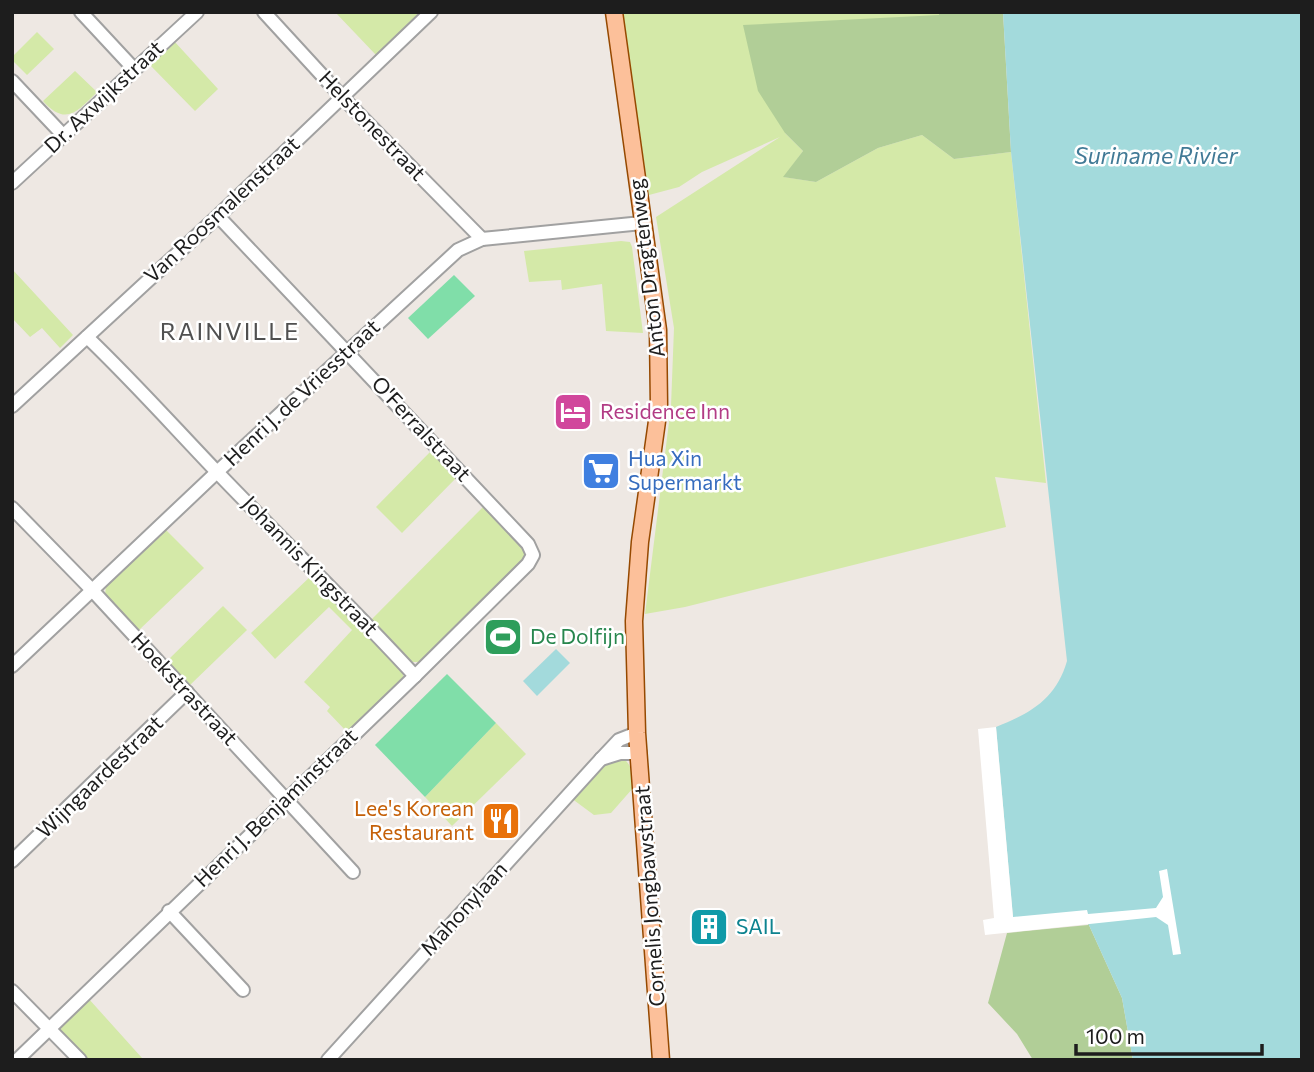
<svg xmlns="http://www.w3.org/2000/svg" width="1314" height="1072" font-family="Commissioner,sans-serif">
	<rect width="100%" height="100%" fill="#eee8e3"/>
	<g fill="#d4e9a8">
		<path d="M335,12H420L376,55Z"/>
		<path d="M622,12H939V15L785,133L803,151L784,177L816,182L878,148L922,135L954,159L1011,152L1046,483L995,477L1006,527L685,607L645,614L671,406L674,328L656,217L780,137L702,172L679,187L649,195Z"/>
		<path d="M37,32L54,49L27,75L12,60V57Z"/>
		<path d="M174,41L218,89L195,111L149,64Z"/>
		<path d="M75,71L97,92C78,111 66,127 43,101Z"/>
		<path d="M621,241L630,242L632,247L643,333L606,331L602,284L562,290L561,280L529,282L524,251Z"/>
		<path d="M12,269L73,335L60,348L42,328L30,337L12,318Z"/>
		<path d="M433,449L459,475L402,533L376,507Z"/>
		<path d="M485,505L525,547L527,555L424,660L418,662H409L371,620Z"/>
		<path d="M164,528L204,568L139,630L105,596L106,585Z"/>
		<path d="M313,574L403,670V677L398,683L348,733L327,711L330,707L304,682L352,630L329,607L275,659L251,633Z"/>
		<path d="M223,606L247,630L190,685L167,661Z"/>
		<path d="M496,723L526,754L452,826L425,797Z"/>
		<path d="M622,757C633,766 633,775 633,788L611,813L594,815L571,798C586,781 599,761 622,757Z"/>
		<path d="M88,998L142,1058L87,1060L61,1033C59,1018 77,1007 88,998Z"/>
	</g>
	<g fill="#b1ce97">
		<path d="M939,12H1003L1011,152L954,159L922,135L878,148L816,182L783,177L803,151L785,133L758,91L743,25L939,15Z"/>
		<path d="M1088,923L1122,998L1133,1060H1033L1017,1034L988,1003L1007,933L1088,925Z"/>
	</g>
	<g fill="#80dea9">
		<path d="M454,275L475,296L428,339L408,318Z"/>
		<path d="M447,674L496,723L425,797L375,745Z"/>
	</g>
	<g fill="#a3dadc">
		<path d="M1003,12H1302V1060H1133L1122,998L1088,923L1013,917L996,727C1031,713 1056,699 1067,661L1011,152Z"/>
		<path d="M556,649L570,663L537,696L523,681Z"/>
	</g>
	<path fill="#fff" d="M996,727L1013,917L1087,910L1088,914L1156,908L1163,897L1159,871L1167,869L1181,954L1173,955L1168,925L1156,917L985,935L983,920L994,918L978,729Z"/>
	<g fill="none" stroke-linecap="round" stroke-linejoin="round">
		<g stroke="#a1a1a1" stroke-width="16">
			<g id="minor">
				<path d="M81,12L134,69"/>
				<path d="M264,12L342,97L482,239"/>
				<path d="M12,81L63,135"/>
				<path d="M12,183L197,12"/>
				<path d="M87,337C132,380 174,427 217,472C283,541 351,606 415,676"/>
				<path d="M12,406L218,216L431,12"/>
				<path d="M12,508L92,590L353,872"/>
				<path d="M12,666L217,472L458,250L482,239L642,223"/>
				<path d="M601,759L620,753H640"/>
				<path d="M12,861L187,692"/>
				<path d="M169,911L243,990"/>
				<path d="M12,991L80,1060"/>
				<path d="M17,1060L415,676L528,564L533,555L528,544L218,216"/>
				<path d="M328,1060L601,759L619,740L637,733"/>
			</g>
		</g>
		<g stroke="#964900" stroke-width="19">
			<path id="major" d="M614,12L658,330L659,407L640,542L634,621L637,733L661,1060"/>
		</g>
		<use href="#minor" stroke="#fff" stroke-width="12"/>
		<use href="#major" stroke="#fcc09a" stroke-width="16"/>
	</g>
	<defs>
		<g id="hotel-square" transform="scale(2.0125)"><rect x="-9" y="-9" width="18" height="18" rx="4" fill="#d1479c" stroke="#fff"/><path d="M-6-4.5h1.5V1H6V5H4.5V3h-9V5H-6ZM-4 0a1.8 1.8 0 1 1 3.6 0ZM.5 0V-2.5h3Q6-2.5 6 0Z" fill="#fff"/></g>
		<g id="supermarket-square" transform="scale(2.0125)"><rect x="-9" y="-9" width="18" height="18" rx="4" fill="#3f7fe0" stroke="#fff"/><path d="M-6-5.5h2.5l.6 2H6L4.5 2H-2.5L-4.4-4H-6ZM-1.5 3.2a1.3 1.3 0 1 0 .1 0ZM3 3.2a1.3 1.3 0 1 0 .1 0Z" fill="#fff"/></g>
		<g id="stadium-square" transform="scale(2.0125)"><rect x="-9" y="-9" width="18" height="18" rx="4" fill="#2e9e5b" stroke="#fff"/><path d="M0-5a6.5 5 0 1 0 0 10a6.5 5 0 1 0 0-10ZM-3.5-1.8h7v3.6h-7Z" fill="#fff"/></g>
		<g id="restaurant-square" transform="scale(2.0125)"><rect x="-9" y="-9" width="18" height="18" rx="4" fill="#e8710a" stroke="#fff"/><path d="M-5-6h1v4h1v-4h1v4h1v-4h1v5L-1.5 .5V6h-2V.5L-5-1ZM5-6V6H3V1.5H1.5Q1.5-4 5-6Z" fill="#fff"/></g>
		<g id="building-square" transform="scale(2.0125)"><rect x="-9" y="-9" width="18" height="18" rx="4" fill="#0f9aa8" stroke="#fff"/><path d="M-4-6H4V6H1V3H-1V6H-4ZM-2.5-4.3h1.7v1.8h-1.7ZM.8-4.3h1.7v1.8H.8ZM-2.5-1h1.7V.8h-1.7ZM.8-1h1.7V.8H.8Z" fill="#fff"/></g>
	</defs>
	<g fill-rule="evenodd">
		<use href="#hotel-square" x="573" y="412"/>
		<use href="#supermarket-square" x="601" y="471"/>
		<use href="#stadium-square" x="503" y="637"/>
		<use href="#restaurant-square" x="501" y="821"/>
		<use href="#building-square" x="709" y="927"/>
	</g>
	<g text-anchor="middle" stroke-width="5" stroke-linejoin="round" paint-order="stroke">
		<g font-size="21" fill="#1d1d1d" stroke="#fff">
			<text transform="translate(104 97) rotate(-43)" y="7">Dr. Axwijkstraat</text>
			<text transform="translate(372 126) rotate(46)" y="7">Helstonestraat</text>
			<text transform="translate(222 210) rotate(-43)" y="7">Van Roosmalenstraat</text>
			<text transform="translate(647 268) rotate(-97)" y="7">Anton Dragtenweg</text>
			<text transform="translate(302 393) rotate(-43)" y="7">Henri J. de Vriesstraat</text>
			<text transform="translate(421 429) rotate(47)" y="7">O'Ferralstraat</text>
			<text transform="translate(310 566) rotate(46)" y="7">Johannis Kingstraat</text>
			<text transform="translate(184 689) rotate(47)" y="7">Hoekstrastraat</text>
			<text transform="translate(100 777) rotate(-44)" y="7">Wijngaardestraat</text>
			<text transform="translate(276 808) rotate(-44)" y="7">Henri J. Benjaminstraat</text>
			<text transform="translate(650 896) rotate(-94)" y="7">Cornelis Jongbawstraat</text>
			<text transform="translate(464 909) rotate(-48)" y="7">Mahonylaan</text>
		</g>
		<g font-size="21" fill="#b23c85" stroke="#fff" text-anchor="start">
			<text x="600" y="419">Residence Inn</text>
		</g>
		<g font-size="21" fill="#366cbe" stroke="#fff" text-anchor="start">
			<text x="628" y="466">Hua Xin<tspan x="628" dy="24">Supermarkt</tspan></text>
		</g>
		<g font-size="21" fill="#27864d" stroke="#fff" text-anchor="start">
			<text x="530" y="644">De Dolfijn</text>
		</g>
		<g font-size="21" fill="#c56008" stroke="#fff" text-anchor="end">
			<text x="474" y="816">Lee's Korean<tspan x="474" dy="24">Restaurant</tspan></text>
		</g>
		<g font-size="21" fill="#0d838f" stroke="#fff" text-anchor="start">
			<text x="736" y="934">SAIL</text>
		</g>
		<g font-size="23" font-style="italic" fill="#417a96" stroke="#fff">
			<text x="1156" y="164">Suriname Rivier</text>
		</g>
		<g font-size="24" letter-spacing="2" fill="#505050" stroke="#fff">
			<text x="230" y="340">RAINVILLE</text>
		</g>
	</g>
	<rect width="1314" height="1072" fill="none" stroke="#1d1d1d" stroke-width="28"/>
	<path d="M1076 1044v10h186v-10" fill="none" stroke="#1d1d1d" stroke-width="3.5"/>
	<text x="1086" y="1044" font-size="21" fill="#1d1d1d" stroke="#ffffff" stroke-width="5" paint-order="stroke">100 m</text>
</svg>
